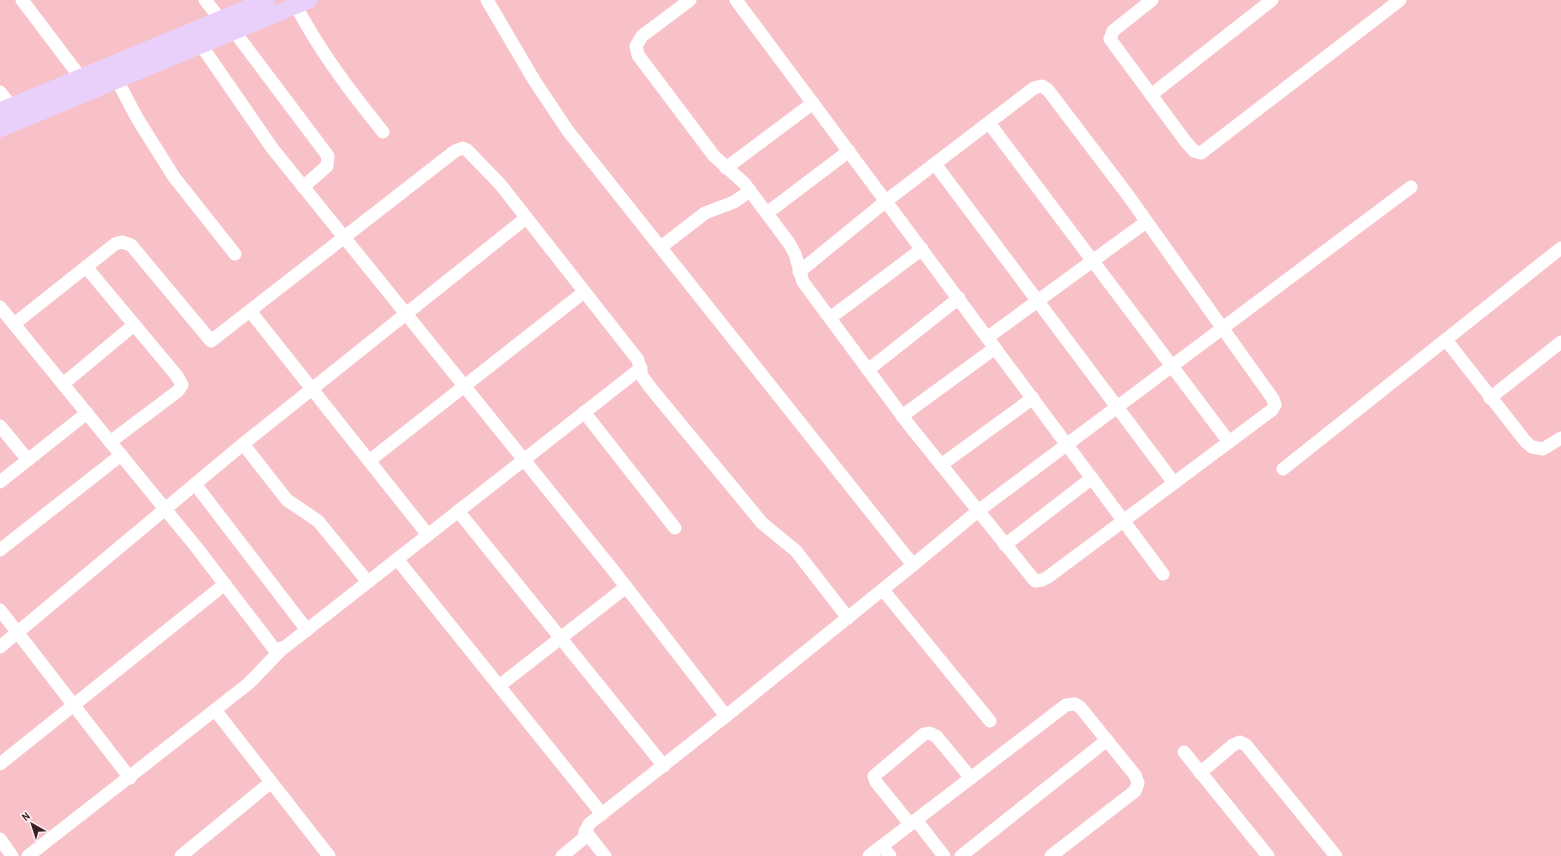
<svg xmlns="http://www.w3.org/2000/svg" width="1561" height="856" font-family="'Archivo Narrow',sans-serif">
	<rect width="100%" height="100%" fill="#f8c1c8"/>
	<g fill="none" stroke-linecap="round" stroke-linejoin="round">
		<g stroke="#fff" stroke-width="13">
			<path d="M22,0L81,78"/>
			<path d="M205,0L220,19"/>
			<path d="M690,0L642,36L636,46L638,55L714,156L744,183L789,243L795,254L803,282L909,425L1035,581L1042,580L1048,577L1272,410L1275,405L1273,399L1127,194L1048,90L1042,86L1034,88L886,201L799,272"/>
			<path d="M736,0L1163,574"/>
			<path d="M1152,0L1113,31L1110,39L1186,142L1194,151L1201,153L1400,0"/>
			<path d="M296,6C321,53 350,91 383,132"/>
			<path d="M234,31L328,156L327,166L303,187"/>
			<path d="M201,45L272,148L613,570L726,716L913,565L568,131L534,80L487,0"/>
			<path d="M117,80L137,118L174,177L235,254"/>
			<path d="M0,92L12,107"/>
			<path d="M1151,95L1272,0"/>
			<path d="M989,123L1229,442"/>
			<path d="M935,164L1174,483"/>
			<path d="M726,168L813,103"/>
			<path d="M767,213L849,151"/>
			<path d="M661,247L705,213L734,202L750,191"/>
			<path d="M86,267L177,376L182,385L178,391L110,442"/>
			<path d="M0,307L197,548L275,650L285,647L641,368"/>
			<path d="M250,311L428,535"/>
			<path d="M830,318L922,249"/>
			<path d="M14,324L115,244L122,242L131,245L211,341L455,151L463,148L467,150L500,184L638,360L642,376L649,386L762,523L796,551L848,618"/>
			<path d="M988,337L1146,222"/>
			<path d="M1446,340L1526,442L1532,447L1543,449L1561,438"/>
			<path d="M868,370L959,298"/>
			<path d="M63,384L134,325"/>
			<path d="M1490,398L1561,342"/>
			<path d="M584,412L675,528"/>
			<path d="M902,416L995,348"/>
			<path d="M0,426L28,460"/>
			<path d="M243,444L287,500L318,521L368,582"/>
			<path d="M369,461L584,292"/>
			<path d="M941,465L1033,398"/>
			<path d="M1283,469L1561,248"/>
			<path d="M0,482L87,413"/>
			<path d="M195,484L307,630"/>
			<path d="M458,511L664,766"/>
			<path d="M1005,545L1092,478"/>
			<path d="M0,550L121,455"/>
			<path d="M397,559L602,814"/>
			<path d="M913,565L978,511L1411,187"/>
			<path d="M883,590L990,721"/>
			<path d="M0,610L130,778"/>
			<path d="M0,647L243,444L526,218"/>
			<path d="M499,686L626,587"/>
			<path d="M215,710L329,856"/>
			<path d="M1184,752L1268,856"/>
			<path d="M0,764L225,584"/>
			<path d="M1200,773L1233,745L1240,742L1246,745L1336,856"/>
			<path d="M916,820L944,856"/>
			<path d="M910,824L876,782L874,776L924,734L929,733L936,736L971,778"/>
			<path d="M585,831L605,856"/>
			<path d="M0,839L12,856"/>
			<path d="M882,846L890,856"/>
			<path d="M28,856L248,684L282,649"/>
			<path d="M181,856L270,783"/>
			<path d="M562,856L583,839L589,824L726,716"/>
			<path d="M869,856L1066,705L1075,704L1080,707L1135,775L1138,783L1135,791L1051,856"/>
			<path d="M961,856L1107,740"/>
		</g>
		<g stroke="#e9d0fb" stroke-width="17">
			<path d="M0,111L267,0"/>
			<path d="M0,129L309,0"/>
		</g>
	</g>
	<g transform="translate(32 824) rotate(321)" stroke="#fdeff0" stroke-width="3" paint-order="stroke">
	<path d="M0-3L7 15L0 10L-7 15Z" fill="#381f23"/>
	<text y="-6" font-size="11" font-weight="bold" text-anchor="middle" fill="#381f23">N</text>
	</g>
</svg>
